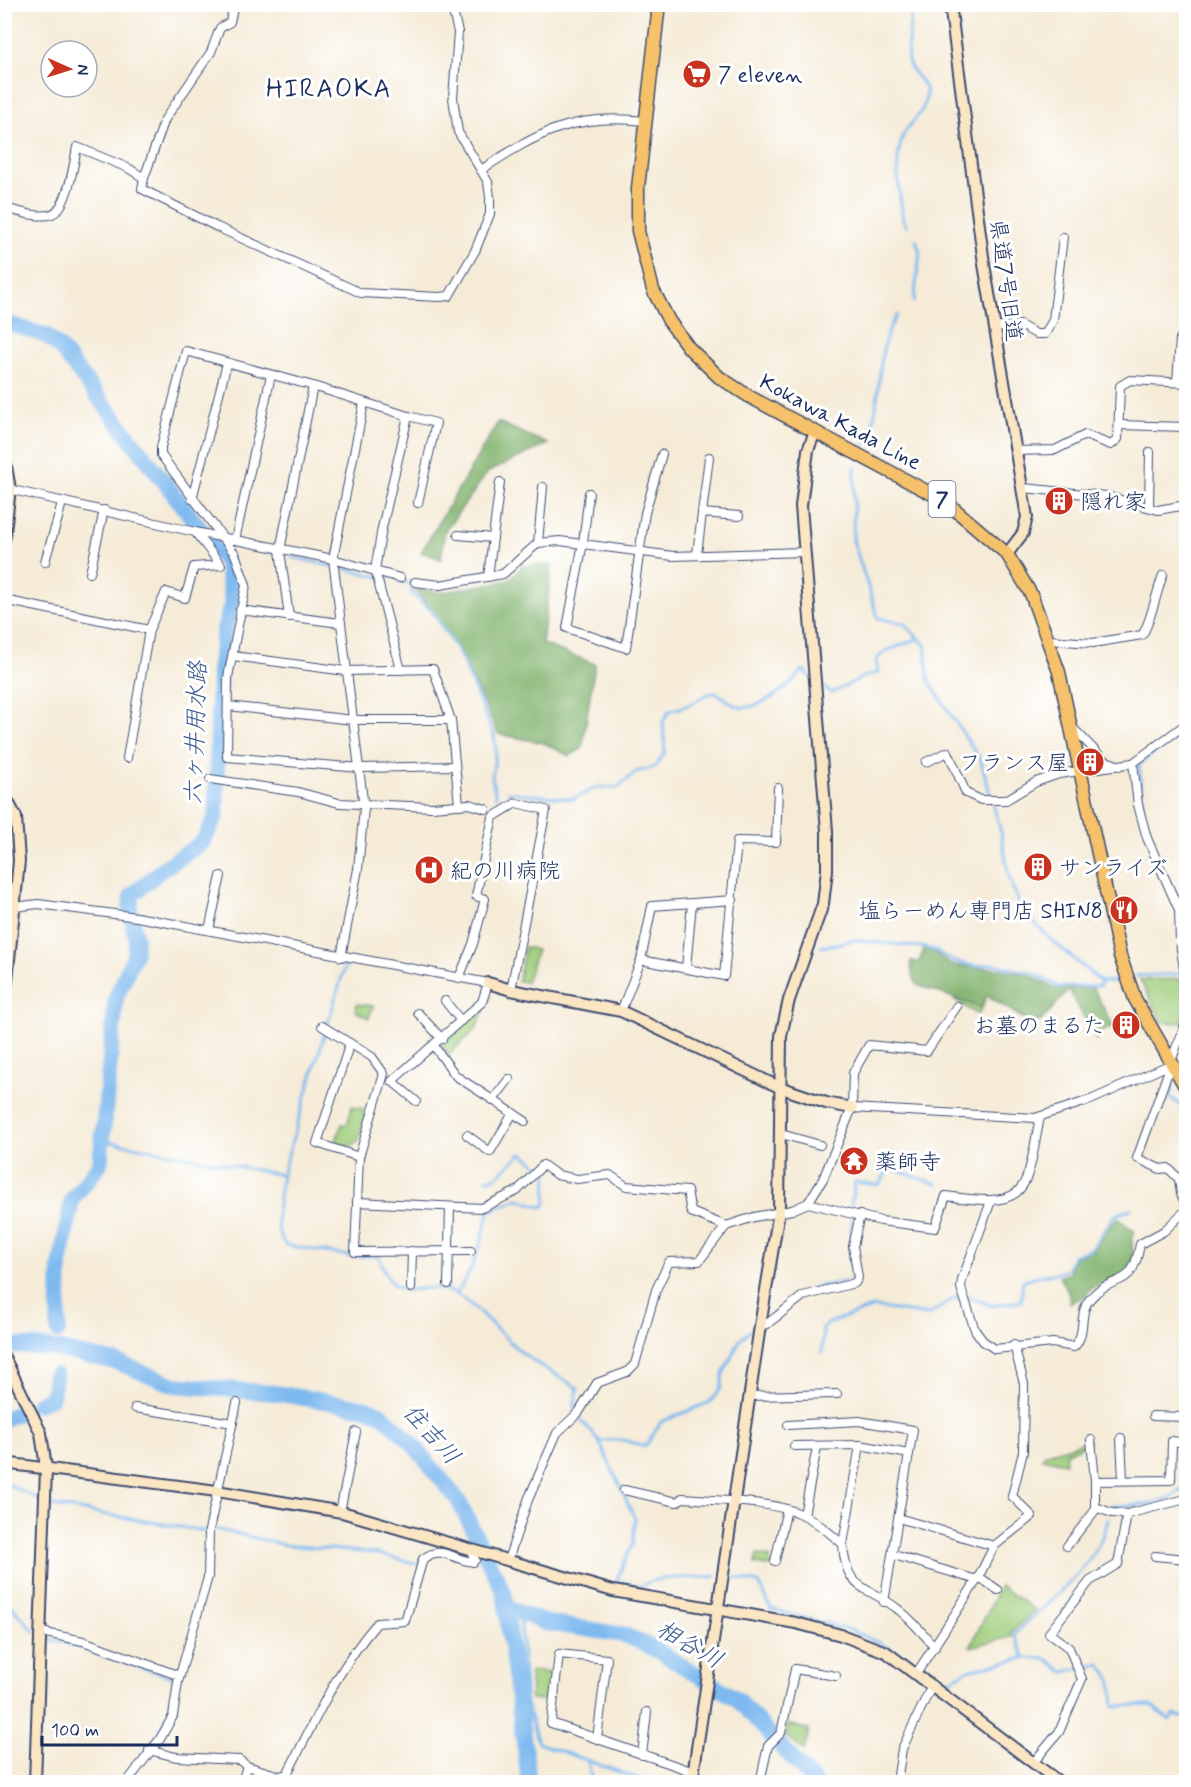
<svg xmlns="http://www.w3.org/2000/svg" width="1191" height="1787" font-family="Mynerve,'Klee One',sans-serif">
	<rect width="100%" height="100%" fill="#fff"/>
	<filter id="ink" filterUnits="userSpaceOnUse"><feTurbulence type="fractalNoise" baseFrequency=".0167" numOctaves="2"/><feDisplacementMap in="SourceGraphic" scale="12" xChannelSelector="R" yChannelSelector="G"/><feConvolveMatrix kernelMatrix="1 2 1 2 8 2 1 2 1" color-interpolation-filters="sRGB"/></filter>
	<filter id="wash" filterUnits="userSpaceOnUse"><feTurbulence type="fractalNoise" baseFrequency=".008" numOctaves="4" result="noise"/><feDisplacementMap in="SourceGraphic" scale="24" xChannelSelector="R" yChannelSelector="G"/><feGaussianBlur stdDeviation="1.35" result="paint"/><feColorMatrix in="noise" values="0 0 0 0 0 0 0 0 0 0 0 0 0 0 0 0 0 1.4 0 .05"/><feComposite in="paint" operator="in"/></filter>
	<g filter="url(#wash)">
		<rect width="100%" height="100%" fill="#f5ebd7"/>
		<g fill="#a1cf7d" stroke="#5e7f6e" stroke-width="1.5">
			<path d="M525,947L537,950L526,982L518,981Z"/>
			<path d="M1182,979L1184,1008L1182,1023L1162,1022L1140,980Z"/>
			<path d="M491,997L475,1030L448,1055L442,1045Z"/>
			<path d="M957,998L982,1008L978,1015L955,1000Z"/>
			<path d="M357,1004L373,1006L369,1018L355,1011Z"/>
			<path d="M352,1106L366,1110L358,1142L347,1147L335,1142L342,1124L347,1125Z"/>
			<path d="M1089,1441V1445L1066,1452L1065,1463L1042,1458L1044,1454Z"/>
			<path d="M757,1554L770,1557L771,1567L755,1564Z"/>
			<path d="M1000,1586L1035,1610L1011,1632L1012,1637L970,1647Z"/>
			<path d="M530,1671L553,1673L549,1700L531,1699Z"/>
			<path d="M788,1724L809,1730L804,1751L786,1736Z"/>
		</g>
		<g fill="#80b26c" stroke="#4e7065" stroke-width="1.5">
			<path d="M498,422L548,444L488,472L445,531L441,559L421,552Z"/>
			<path d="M552,565L542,644L595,664L582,749L569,756L544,743L498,734C474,682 452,632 414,589L443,592L509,580L522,566Z"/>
			<path d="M924,948L936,953L951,965L1000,969L1030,975L1056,989L1093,988L1114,1027L1103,1030L1096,1040L1069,990L1040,1022L1024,1019L987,995L982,1008L917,985L912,974L911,961L919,962Z"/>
			<path d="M1118,1218L1135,1232L1132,1238L1133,1260L1126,1273L1091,1289L1084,1297L1070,1303L1068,1292L1059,1277L1069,1273L1074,1257L1093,1250L1110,1224Z"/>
		</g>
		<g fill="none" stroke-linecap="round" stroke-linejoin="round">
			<g stroke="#7eb9ef" stroke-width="3">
				<path d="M907,226L903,220C900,194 893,162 903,136C909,122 927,113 926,92C926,82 910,74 908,60C906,43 911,22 913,4"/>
				<path d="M914,301L920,253L916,240"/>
				<path d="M864,446C886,409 871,352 897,315"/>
				<path d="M855,467L853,540L878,618L905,624L925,645L929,681L981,761L1001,832L1009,877L1021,909L1049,938L1101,982L1118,981"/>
				<path d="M238,546L274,553"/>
				<path d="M292,557L389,579"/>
				<path d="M398,581L412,584V594L432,611L459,653L494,735L496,751L492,777L496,797"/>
				<path d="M819,684L832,693L865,676L878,673L876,660L884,652L919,638"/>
				<path d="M508,792L573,799L597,787L617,788L636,772L655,767L665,752L663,722L669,711C676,709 684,707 691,704C697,701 705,694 712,693C720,692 729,703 736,706C756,714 792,685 803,670L811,677"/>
				<path d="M1143,809L1139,764L1186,730"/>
				<path d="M1173,887L1185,913L1184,941"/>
				<path d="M821,947L855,940L921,947L935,950L952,961L975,966L992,964L1034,973L1059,987L1100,986L1101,982"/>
				<path d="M1136,976L1182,974"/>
				<path d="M1185,1049L1186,1043"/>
				<path d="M1173,1084L1170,1097L1186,1109"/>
				<path d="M102,1140L282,1175C280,1195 270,1230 286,1245L349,1256H379C397,1315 418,1275 454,1293C473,1302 502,1336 520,1351C537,1365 559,1376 578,1388L574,1407L576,1414L599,1441L635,1519L633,1543L616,1581L641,1587C655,1574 694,1580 715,1576"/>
				<path d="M282,1175L346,963"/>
				<path d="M487,1179L496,1177L522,1153L540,1167"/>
				<path d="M850,1211L855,1182L879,1185L889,1168L937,1184"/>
				<path d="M850,1281L853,1277L850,1258L852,1216"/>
				<path d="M456,1293C475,1270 482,1240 489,1212L518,1199L543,1207L546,1203L547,1172"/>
				<path d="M799,1295L815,1287L844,1282"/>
				<path d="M772,1314L780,1310"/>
				<path d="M822,1353L823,1328L829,1323L874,1307L928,1315L953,1299L966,1295L992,1306L1021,1301L1023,1281C1037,1273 1053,1277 1068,1269L1073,1256L1092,1249L1114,1216L1131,1209"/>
				<path d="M599,1441L623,1440L646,1446L661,1422L710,1402L721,1388L723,1374L740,1340L754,1327"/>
				<path d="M4,1482L43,1502"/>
				<path d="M48,1505L204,1531L215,1529L286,1545L373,1553L419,1564"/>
				<path d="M1114,1506C1137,1507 1170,1503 1186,1486"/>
				<path d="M731,1577L759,1583L771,1609L850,1630L880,1643L948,1681L968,1670L1025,1658L1014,1634C1047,1603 1099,1565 1108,1519"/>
				<path d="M4,1598L35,1632"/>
				<path d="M520,1613L526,1703L538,1743L648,1782"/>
				<path d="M48,1639C89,1648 128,1665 169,1676L173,1678L174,1685"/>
				<path d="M1025,1658L1046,1659L1064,1672L1100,1664L1112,1681L1114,1706L1151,1705L1169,1720L1174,1715L1186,1718"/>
				<path d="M588,1761L592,1782"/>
				<path d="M123,1782L160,1731L171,1709"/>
			</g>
			<g stroke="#7eb9ef" stroke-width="16">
				<path d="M4,322L47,336L61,349L226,562L232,602L224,630L219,672L216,816L203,842L164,868L132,895L130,908L136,939L135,953L116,998L100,1164L72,1200L60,1266L58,1331"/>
				<path d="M4,1345L50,1348L116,1362L175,1385L274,1393L366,1408L382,1414L412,1443L458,1500L504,1592L529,1782"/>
				<path d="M38,1404L52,1397L55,1375"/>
				<path d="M4,1419L23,1411"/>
				<path d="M507,1608L546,1623L625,1635L653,1648L737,1699L814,1782"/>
			</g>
		</g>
	</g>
	<g filter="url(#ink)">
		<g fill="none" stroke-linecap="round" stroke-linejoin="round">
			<g stroke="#3c4b70" stroke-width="10">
				<g id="street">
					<path d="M234,4L230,22L220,28L211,52L165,119L144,178L142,189L217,227L361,293L439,297L449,296L475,251L490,214V197L488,182L458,132L453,98L458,32L451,4"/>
					<path d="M481,170C539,132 574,113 645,121"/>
					<path d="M4,208C18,211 39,219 52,214C68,208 74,163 77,147L128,168L144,178"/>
					<path d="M994,328L1020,325L1036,334H1045L1053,320L1063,237"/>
					<path d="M1177,382L1180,339H1186"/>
					<path d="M408,416L436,423L418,503"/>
					<path d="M1119,425L1186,427"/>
					<path d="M1015,451L1055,450L1085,435L1111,445L1118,439L1120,386L1130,380L1186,383"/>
					<path d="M4,488L195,532L333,559L400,578"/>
					<path d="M1023,488L1106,496L1158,510L1186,505"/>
					<path d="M589,493L583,543L567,628L626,648L645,513L662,454"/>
					<path d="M192,499L227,363"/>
					<path d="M1149,507L1150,452"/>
					<path d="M702,513L739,516"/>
					<path d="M458,535L493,538"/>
					<path d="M235,540L271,375"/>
					<path d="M538,543L543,487"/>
					<path d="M697,554L709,457"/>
					<path d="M45,562C50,541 58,523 62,501"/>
					<path d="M90,573L104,510"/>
					<path d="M488,577L500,482"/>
					<path d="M415,582L440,585L503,574L538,543L560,541L673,556L804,552"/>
					<path d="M4,600L149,630"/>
					<path d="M240,610L340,623"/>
					<path d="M289,617L280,550L313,386"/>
					<path d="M1048,640L1093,643L1142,635C1150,625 1157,590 1163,575"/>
					<path d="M233,656L346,671L433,669L451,720"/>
					<path d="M401,670L375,570L382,528L408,416L313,386L186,351L161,447V455L235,554L246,585L228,677L227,757L361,768L455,766"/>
					<path d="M228,706L353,720H451L459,805"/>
					<path d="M1072,727L1104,760L1119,766"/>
					<path d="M127,758L149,630L166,592L185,598L194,567L221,565L195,532"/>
					<path d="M926,762L948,752L966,793L981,800H1006L1036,782L1059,774L1133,763L1186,724"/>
					<path d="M1133,763L1138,805L1147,838L1179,910L1180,942L1186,983"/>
					<path d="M210,779L298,792L339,803L432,807L469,804L486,809"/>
					<path d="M733,900L652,906L641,960L724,976L737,841L776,842L778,788"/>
					<path d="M15,907L38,904L137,917L488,983L482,1002L392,1081L416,1101"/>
					<path d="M209,930L221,876"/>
					<path d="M341,957L358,869L364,808L333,559L364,403"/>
					<path d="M686,968L692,903"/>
					<path d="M459,978L473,944L485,899L476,896L493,817L516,803L546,810L511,990"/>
					<path d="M445,1001L461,1021"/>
					<path d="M621,1011L641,960"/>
					<path d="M418,1013L442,1039"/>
					<path d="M1186,1022C1182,1037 1174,1048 1171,1064L1137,1158L1160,1169L1168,1168L1179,1179L1181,1194L1186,1205"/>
					<path d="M322,1026L372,1057L384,1074L359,1157L355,1252L471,1251"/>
					<path d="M350,1043L317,1143L359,1157"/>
					<path d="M434,1046L456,1076L525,1121"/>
					<path d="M493,1100L509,1079"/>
					<path d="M852,1108L1035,1118L1093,1099L1171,1064"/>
					<path d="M781,1134L820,1145"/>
					<path d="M467,1135L490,1152L513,1113"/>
					<path d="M991,1201L962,1280L961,1288L975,1330L983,1341L995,1349L1053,1343L1074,1347C1087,1334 1078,1312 1090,1299C1113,1271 1132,1294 1140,1244L1164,1231L1186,1210"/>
					<path d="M357,1202L482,1208L517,1191L543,1165L557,1175L577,1179L610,1175L626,1186L687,1191L691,1212L726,1226"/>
					<path d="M808,1203L881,1221L935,1228L946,1196C1031,1209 1025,1193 1040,1117"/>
					<path d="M448,1284L450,1207"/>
					<path d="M411,1288L412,1251"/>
					<path d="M760,1326L767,1324L803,1296L855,1283L858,1278L853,1246L860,1215"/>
					<path d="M750,1396L837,1394"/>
					<path d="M135,1408L233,1423"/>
					<path d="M1153,1416L1184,1417L1186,1408"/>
					<path d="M788,1425L859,1421L913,1430L884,1602"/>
					<path d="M1121,1438L1123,1480"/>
					<path d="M1091,1440L1095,1481L1171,1480L1172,1441L1186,1443"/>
					<path d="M794,1446L860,1445L909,1454"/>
					<path d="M1095,1481V1507L1112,1513L1127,1514"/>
					<path d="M624,1490L677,1502L682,1498C718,1501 768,1500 801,1514C816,1520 830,1534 843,1544C846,1594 867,1584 899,1610C912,1620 924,1635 935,1647"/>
					<path d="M340,1512L356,1432"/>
					<path d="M804,1515L817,1447"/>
					<path d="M898,1518L994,1546L977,1580L916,1674"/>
					<path d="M843,1544L860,1445"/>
					<path d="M994,1546L1032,1516L1012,1496L1023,1452L1024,1384L1014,1345"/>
					<path d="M1067,1546L1097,1508"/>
					<path d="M894,1555L977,1580"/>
					<path d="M1155,1556L1186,1559"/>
					<path d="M508,1560L528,1500L557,1433L579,1412L597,1383L627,1372L635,1364L656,1290L669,1262L699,1261L726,1226L754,1217L792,1210L808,1203L823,1179L852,1108L853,1073L869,1045L927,1051L957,1006"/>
					<path d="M775,1561L787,1509"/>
					<path d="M979,1577L998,1590"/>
					<path d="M41,1632L83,1641L180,1676"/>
					<path d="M597,1739L607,1659L559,1654L551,1723L694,1772"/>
					<path d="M149,1750L176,1757L239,1760L247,1766"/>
					<path d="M642,1755L647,1712"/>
					<path d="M1033,1763L1059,1732L1082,1679L1069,1648L1049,1633L1090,1581L1118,1564L1127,1514L1186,1499"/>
					<path d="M693,1778L708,1782"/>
					<path d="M127,1782L160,1739L173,1716L178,1682L208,1577L209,1530L237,1403"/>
					<path d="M242,1782L247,1766L280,1776L287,1774"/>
					<path d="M291,1782L287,1774C316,1719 335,1672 377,1623L405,1621L423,1559C441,1544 453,1560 473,1562L475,1560L470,1549"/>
					<path d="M760,1782L768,1746L781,1733L795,1669L836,1676"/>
					<path d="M897,1782L902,1749L932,1685"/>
				</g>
			</g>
			<g stroke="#3c4b70" stroke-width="14">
				<g id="secondary">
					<path d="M950,4L984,264L1027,517L1023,533L1007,554"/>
					<path d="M4,455L10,489L4,540"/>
					<path d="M4,794L16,817L19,861L4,1009"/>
					<path d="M488,983L511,990L621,1011L779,1087L826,1103L852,1108"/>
					<path d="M4,1357L41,1433L46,1468L35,1782"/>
					<path d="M4,1463L217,1491L342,1512L613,1591L796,1623L841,1635L886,1652L1059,1782"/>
					<path d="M692,1782L760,1326L779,1211L781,1036L789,1000L823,904L827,870V831L801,506L808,450L815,432"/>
				</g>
			</g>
			<g stroke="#3c4b70" stroke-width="15">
				<path id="primary" d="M659,4L638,188V231L653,290L669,321L689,348L719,377L750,397L945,501L1007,554L1031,594L1059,672L1120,956L1135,999L1186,1088"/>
			</g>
			<use href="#street" stroke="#fff" stroke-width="8"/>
			<use href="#secondary" stroke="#fbe6c4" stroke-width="10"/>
			<use href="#primary" stroke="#f5c16b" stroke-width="12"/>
		</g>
	</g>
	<defs>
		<g id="supermarket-disc" transform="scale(1.5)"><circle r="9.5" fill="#c8321e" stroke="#fff"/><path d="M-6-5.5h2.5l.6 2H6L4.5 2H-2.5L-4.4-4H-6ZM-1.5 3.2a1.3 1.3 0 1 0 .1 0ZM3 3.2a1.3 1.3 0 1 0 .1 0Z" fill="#fff"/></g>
		<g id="building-disc" transform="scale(1.5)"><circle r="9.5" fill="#c8321e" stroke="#fff"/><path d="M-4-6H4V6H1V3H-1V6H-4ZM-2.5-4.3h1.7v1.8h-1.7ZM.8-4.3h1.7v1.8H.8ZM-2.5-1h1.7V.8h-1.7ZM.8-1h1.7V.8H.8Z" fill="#fff"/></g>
		<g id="hospital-disc" transform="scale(1.5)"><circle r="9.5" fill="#c8321e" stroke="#fff"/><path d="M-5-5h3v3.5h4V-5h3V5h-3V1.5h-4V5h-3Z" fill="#fff"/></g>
		<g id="restaurant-disc" transform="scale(1.5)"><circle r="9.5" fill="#c8321e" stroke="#fff"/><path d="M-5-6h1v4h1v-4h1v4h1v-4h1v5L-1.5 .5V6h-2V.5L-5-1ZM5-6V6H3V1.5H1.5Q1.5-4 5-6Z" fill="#fff"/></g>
		<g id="temple-disc" transform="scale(1.5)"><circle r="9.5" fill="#c8321e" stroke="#fff"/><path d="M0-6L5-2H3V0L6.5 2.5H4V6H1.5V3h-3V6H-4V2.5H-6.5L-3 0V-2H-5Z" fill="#fff"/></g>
	</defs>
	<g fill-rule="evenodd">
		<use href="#supermarket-disc" x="697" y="74"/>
		<use href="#building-disc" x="1059" y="501"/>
		<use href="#building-disc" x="1090" y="762"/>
		<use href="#building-disc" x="1038" y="867"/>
		<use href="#hospital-disc" x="429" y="870"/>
		<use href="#restaurant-disc" x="1124" y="910"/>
		<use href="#building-disc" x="1126" y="1025"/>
		<use href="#temple-disc" x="854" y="1161"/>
	</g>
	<g text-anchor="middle" stroke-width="6" stroke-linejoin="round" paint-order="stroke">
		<rect fill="#fff" stroke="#5f6d8e" stroke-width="1.5" x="928.5" y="481" width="27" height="36" rx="4.5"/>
		<g font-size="21" font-weight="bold" fill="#1b2f5e">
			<text x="942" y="506">7</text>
		</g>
		<g font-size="22" fill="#1b2f5e" stroke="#fff" text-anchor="start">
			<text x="718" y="82">7 eleven</text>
			<text x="1080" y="509">隠れ家</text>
			<text x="1069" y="770" text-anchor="end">フランス屋</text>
			<text x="1059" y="875">サンライズ</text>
			<text x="450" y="878">紀の川病院</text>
			<text x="1103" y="918" text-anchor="end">塩らーめん専門店 SHIN8</text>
			<text x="1105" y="1033" text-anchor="end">お墓のまるた</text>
			<text x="875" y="1169">薬師寺</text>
		</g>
		<g font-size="22" fill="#1b2f5e" stroke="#fff">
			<text transform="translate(1007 280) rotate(82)" y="8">県道7号旧道</text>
			<text transform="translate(841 421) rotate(28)" y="8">Kokawa Kada Line</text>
		</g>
		<g font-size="24" font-style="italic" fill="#39588a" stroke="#fff">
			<text transform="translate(195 733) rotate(-88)" y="8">六ヶ井用水路</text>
			<text transform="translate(432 1434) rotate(48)" y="8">住吉川</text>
			<text transform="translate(690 1644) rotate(30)" y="8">相谷川</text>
		</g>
		<g font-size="26" letter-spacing="1.5" fill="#1b2f5e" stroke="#fff">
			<text x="329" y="97">HIRAOKA</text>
		</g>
	</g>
	<rect width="1191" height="1787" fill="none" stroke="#fff" stroke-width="24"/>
	<g transform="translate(69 69) rotate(93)"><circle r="28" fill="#ffffff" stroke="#a4acbf" stroke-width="1.5"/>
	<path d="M0-4.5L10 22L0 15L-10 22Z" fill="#c8321e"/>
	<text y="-9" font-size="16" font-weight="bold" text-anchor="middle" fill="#1b2f5e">N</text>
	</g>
	<path d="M42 1736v9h135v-9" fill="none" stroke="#1b2f5e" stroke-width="3"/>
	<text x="51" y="1736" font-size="18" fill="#1b2f5e" stroke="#ffffff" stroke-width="4.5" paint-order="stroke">100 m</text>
</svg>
